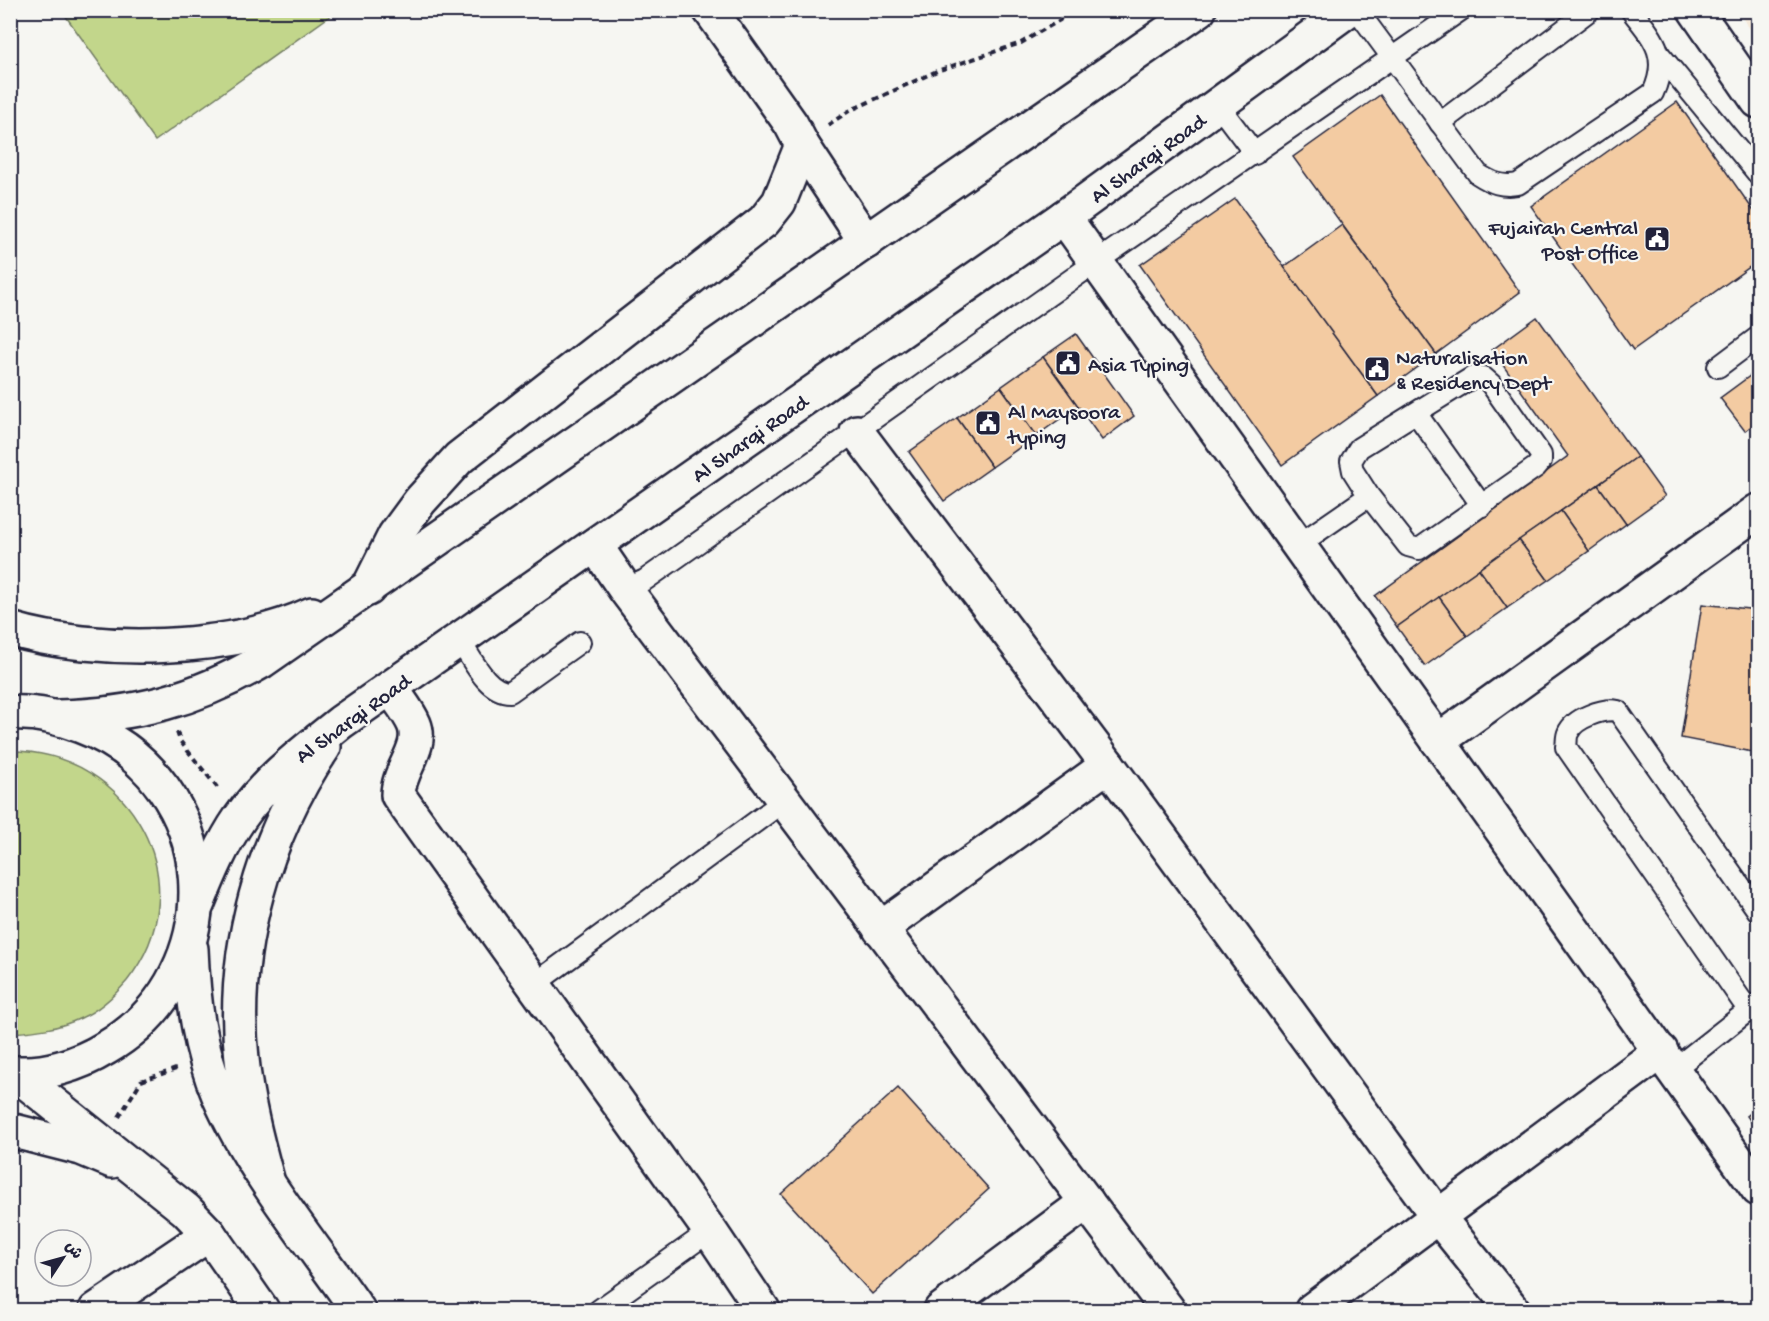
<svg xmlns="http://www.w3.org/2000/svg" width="1769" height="1321" font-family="'Gochi Hand','Playpen Sans Arabic',sans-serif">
	<rect width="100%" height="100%" fill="#f6f6f2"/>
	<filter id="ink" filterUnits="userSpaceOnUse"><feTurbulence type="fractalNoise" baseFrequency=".0167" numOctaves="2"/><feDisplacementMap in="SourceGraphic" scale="12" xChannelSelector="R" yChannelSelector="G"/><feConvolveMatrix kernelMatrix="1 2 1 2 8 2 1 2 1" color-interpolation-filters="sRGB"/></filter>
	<g filter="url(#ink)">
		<path fill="#f5e9da" d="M1738,11H1758V41Z"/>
		<g fill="#c2d68b" stroke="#727c63" stroke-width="1.5">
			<path d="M62,11H337L155,141Z"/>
			<path d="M11,751C131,751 204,884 127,981C115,995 99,1010 81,1018C58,1029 36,1031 11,1033Z"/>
		</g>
		<g fill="#f3cba2" stroke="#22223b" stroke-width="1.5">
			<path d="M1380,95L1520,292L1436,354L1293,157Z"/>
			<path d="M1677,102L1758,217V261L1633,350L1531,206Z"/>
			<path d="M1235,199L1378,396L1282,465L1140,265Z"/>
			<path d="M1342,225L1436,354L1378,396L1284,267Z"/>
			<path d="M1537,317L1637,457L1397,627L1375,596L1568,456L1492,350Z"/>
			<path d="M1076,334L1134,416L1102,440L1043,357Z"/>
			<path d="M1043,357L1078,406L1036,436L1001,387Z"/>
			<path d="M1758,370V421L1745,431L1720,398Z"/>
			<path d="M1001,387L1036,436L992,467L957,418Z"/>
			<path d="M957,418L992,467L944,501L909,452Z"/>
			<path d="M1637,457L1665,496L1626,524L1598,485Z"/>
			<path d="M1598,485L1626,524L1589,551L1561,511Z"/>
			<path d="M1561,511L1589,551L1548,580L1519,540Z"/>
			<path d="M1519,540L1548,580L1507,608L1479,569Z"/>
			<path d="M1479,569L1507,608L1467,636L1439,597Z"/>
			<path d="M1439,597L1467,636L1425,666L1397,627Z"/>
			<path d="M1702,604L1758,610V753L1681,738Z"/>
			<path d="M898,1088L989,1189L872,1294L781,1194Z"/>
			<path d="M1758,1107V1132L1747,1116Z"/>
		</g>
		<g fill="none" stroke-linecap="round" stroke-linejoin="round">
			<g stroke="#22223b" stroke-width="24">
				<g id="lane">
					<path d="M1357,10L1478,174C1492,183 1502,187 1518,184L1653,93C1670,56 1654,39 1631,10"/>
					<path d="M1661,56L1758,174"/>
					<path d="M1218,105L1255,154"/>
					<path d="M1440,123L1590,10"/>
					<path d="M1718,367L1758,337"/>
					<path d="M1416,413L1482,506"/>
					<path d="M1298,545L1369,496L1408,546L1419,549L1536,467L1541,461V455L1491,384L1483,377H1473L1359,448L1351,461L1353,471L1369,496"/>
					<path d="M625,589L645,580L1096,262L1461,10"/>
					<path d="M459,640C472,658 486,692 510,692L580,642"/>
					<path d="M533,985L784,801"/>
					<path d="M1749,1011L1566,747C1567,743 1566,737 1568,733C1574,718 1603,708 1618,711L1758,911"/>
					<path d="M1673,1070L1758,1003"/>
					<path d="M599,1310L710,1231"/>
				</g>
			</g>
			<g stroke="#22223b" stroke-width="38">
				<g id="street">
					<path d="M1695,10L1758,101"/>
					<path d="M802,145L866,242"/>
					<path d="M1064,217L1758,1189"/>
					<path d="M857,432L1108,765L1439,1218L1513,1310"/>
					<path d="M595,545L625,589L1168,1310"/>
					<path d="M368,589L395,535L420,501L459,458L764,221L779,202L802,145L791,124L710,10"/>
					<path d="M391,688C398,699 409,712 414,724C424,748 398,769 398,795L710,1231L763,1310"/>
					<path d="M1438,741L1758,511"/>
					<path d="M880,929L1108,765"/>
					<path d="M96,1310L209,1234"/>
					<path d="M941,1310L1087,1202"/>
					<path d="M1312,1310L1661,1051"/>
				</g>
			</g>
			<g stroke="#22223b" stroke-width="38">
				<g id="secondary">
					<path d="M10,629C96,655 230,652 312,614"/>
					<path d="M10,713C35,711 58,717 81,726C224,779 235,973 106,1048C80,1064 42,1077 10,1072"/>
					<path d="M58,717C136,715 195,700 262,661L1199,10"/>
					<path d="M197,905C209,875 222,844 240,818C266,780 305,751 341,722L1064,217L1348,10"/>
					<path d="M191,949C193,999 199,1049 219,1096C250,1168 313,1245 358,1310"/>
					<path d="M15,1073L186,1210L209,1234L262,1310"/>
					<path d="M10,1130L81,1148L112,1161"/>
					<path d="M267,1179C256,1139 246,1100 242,1059C230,951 264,836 324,747"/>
				</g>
			</g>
			<g stroke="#22223b" stroke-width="4" stroke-dasharray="6 4.5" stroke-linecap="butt">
				<path d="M828,125L849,111L937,71L1021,43L1060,20L1063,10"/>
				<path d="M177,732L180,741L220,791"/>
				<path d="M119,1117L141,1081L176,1069"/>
			</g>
			<use href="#lane" stroke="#f6f6f2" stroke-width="20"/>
			<use href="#street" stroke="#f6f6f2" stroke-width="33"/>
			<use href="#secondary" stroke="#f6f6f2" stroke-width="33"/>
		</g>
	</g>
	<defs>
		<g id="civic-square" transform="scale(1.35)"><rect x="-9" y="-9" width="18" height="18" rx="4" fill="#22223b" stroke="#f6f6f2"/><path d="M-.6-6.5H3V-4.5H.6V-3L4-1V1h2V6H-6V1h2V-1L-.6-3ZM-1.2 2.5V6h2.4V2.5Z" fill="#fff"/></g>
	</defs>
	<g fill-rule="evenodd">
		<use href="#civic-square" x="1657" y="239"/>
		<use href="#civic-square" x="1068" y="363"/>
		<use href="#civic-square" x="1377" y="369"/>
		<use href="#civic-square" x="988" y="423"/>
	</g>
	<g text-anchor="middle" stroke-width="4.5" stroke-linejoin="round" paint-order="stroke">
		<g font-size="22" fill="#22223b" stroke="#f6f6f2">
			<text transform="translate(1147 157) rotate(-36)" y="8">Al Sharqi Road</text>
			<text transform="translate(749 437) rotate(-35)" y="8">Al Sharqi Road</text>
			<text transform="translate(352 717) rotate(-36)" y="8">Al Sharqi Road</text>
		</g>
		<g font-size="22" fill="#22223b" stroke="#f6f6f2" text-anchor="start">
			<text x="1638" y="234" text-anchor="end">Fujairah Central<tspan x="1638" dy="25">Post Office</tspan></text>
			<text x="1396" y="364">Naturalisation<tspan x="1396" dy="25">&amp; Residency Dept</tspan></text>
			<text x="1088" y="371">Asia Typing</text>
			<text x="1008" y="418">Al Maysoora<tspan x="1008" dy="25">typing</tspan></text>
		</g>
	</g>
	<rect width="1769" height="1321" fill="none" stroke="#f6f6f2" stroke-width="36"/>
	<rect x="18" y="18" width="1733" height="1285" fill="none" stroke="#22223b" stroke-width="2" filter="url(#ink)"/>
	<g transform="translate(63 1258) rotate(54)"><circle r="28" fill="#f6f6f2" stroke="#a1a1a9" stroke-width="1.5"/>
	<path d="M0-4.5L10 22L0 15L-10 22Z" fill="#22223b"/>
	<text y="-9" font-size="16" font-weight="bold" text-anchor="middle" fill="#22223b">ش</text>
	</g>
</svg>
